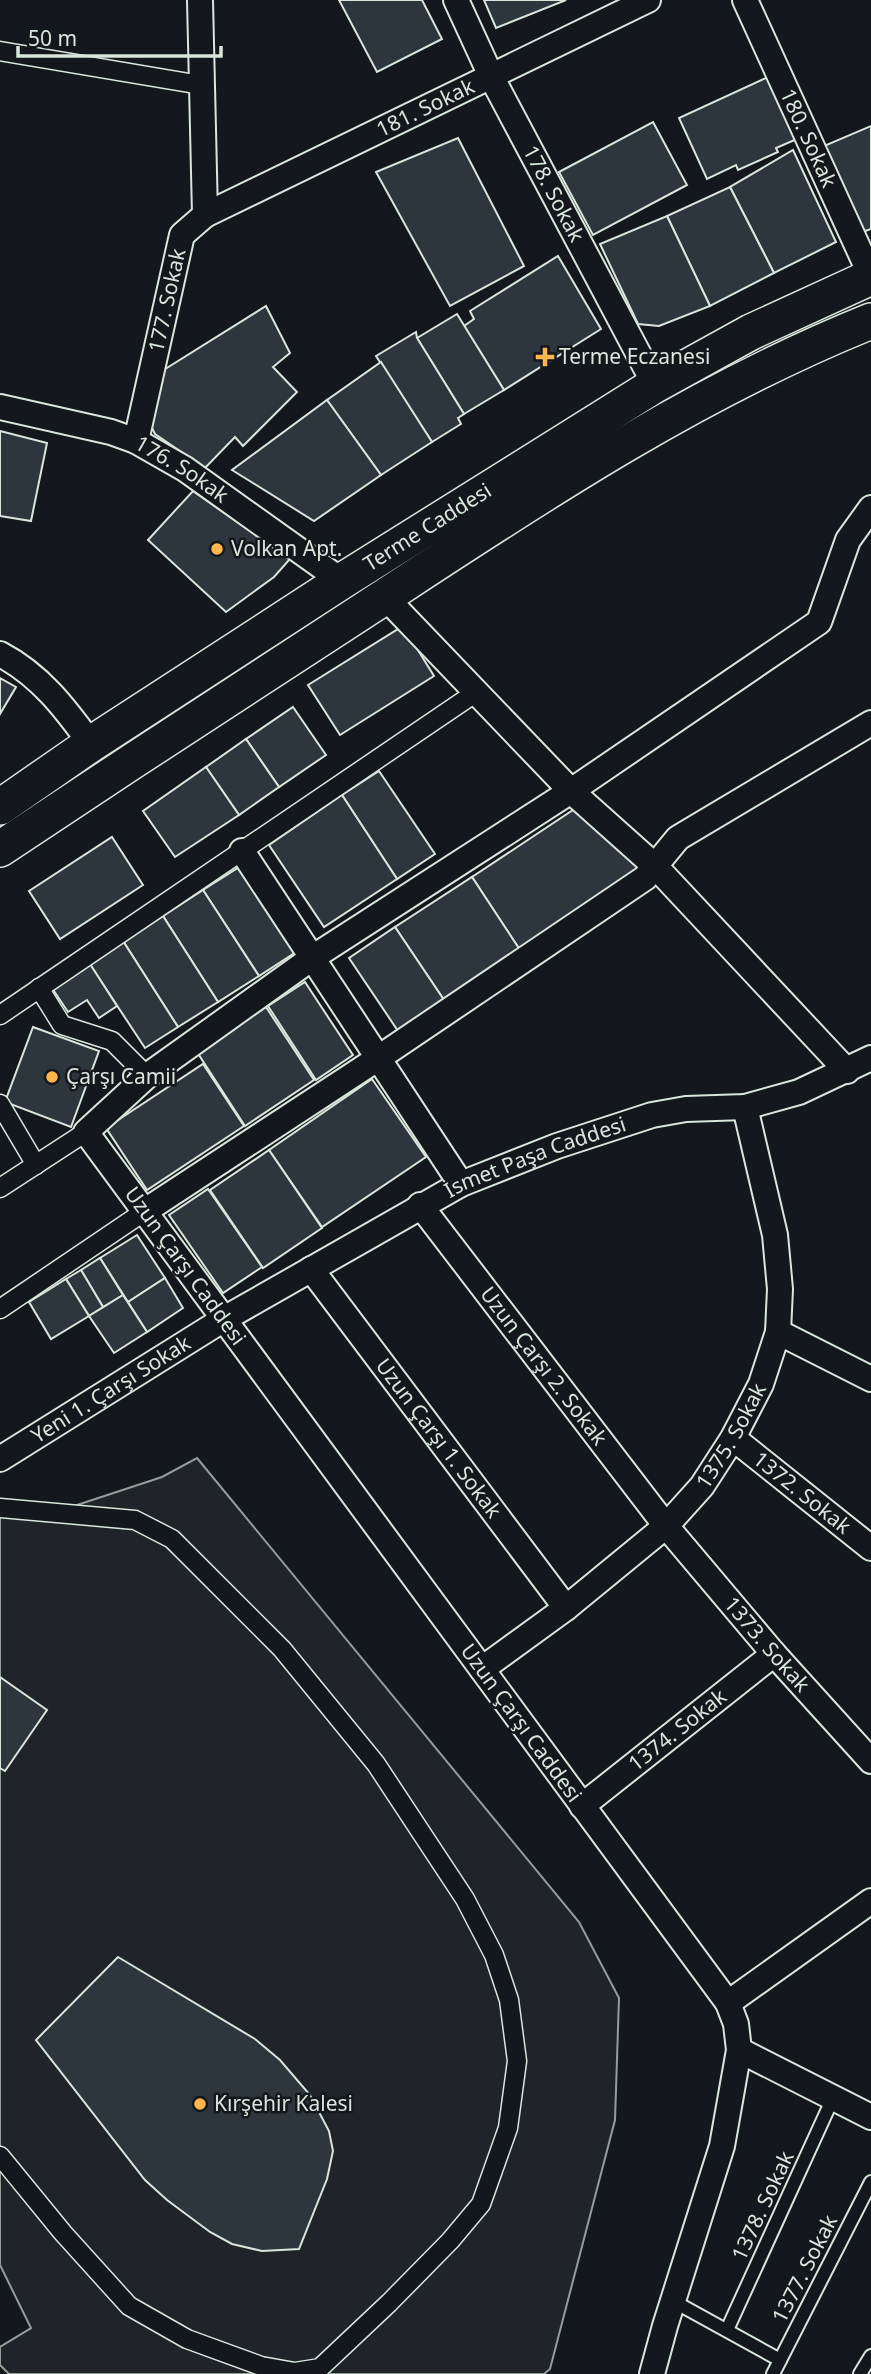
<svg xmlns="http://www.w3.org/2000/svg" width="871" height="2374" font-family="'Noto Sans',sans-serif">
	<rect width="100%" height="100%" fill="#14181c"/>
	<path fill="#202428" stroke="#939e99" stroke-width="2" d="M197,1458L579,1922L619,1998L615,2120L550,2369L544,2374H9L0,2365V2347L31,2328L0,2265V1514L71,1507L162,1477Z"/>
	<g fill="#2c363c" stroke="#d8e6dc" stroke-width="2">
		<path d="M339,0H422L442,39L377,72Z"/>
		<path d="M484,0H566L496,28Z"/>
		<path d="M768,77L797,139L776,148L778,152L738,170L736,165L707,179L679,118Z"/>
		<path d="M653,122L687,185L593,235L559,172Z"/>
		<path d="M871,126V229L857,234L817,149Z"/>
		<path d="M458,138L524,266L450,306L376,172Z"/>
		<path d="M793,150L836,242L774,273L730,187Z"/>
		<path d="M730,187L774,273L710,306L667,216Z"/>
		<path d="M667,216L710,306L659,326L638,324L600,244Z"/>
		<path d="M558,256L601,329L504,390L464,326L474,319L470,311Z"/>
		<path d="M266,306L290,353L273,367L297,392L243,446L235,437L205,468L155,434L148,420L154,376Z"/>
		<path d="M457,314L504,390L464,414L417,338Z"/>
		<path d="M416,332L417,338L464,414L458,418L461,424L432,442L376,356Z"/>
		<path d="M381,362L432,442L381,475L327,400Z"/>
		<path d="M327,400L381,475L314,521L232,470Z"/>
		<path d="M0,431L47,443L31,521L0,516Z"/>
		<path d="M193,491L290,559L274,577L226,612L148,540Z"/>
		<path d="M403,626L434,676L340,735L308,685Z"/>
		<path d="M0,678L16,687L0,714Z"/>
		<path d="M293,707L326,755L279,787L246,739Z"/>
		<path d="M246,739L279,787L239,815L206,767Z"/>
		<path d="M206,767L239,815L175,857L143,811Z"/>
		<path d="M379,771L435,854L397,879L342,795Z"/>
		<path d="M342,795L397,879L324,927L269,845Z"/>
		<path d="M579,806L642,865L520,950L472,877Z"/>
		<path d="M112,837L143,885L60,939L29,891Z"/>
		<path d="M241,866L296,952L259,976L203,890Z"/>
		<path d="M472,877L520,950L444,1000L395,927Z"/>
		<path d="M203,890L259,976L218,1002L163,916Z"/>
		<path d="M163,916L218,1002L178,1027L123,941Z"/>
		<path d="M395,927L444,1000L398,1031L349,958Z"/>
		<path d="M123,941L178,1027L145,1048L89,963Z"/>
		<path d="M90,964L117,1006L99,1018L87,1000L68,1012L52,988Z"/>
		<path d="M305,982L353,1055L316,1080L268,1006Z"/>
		<path d="M266,1007L314,1080L245,1126L197,1052Z"/>
		<path d="M33,1027L99,1051L71,1127L5,1102Z"/>
		<path d="M203,1064L244,1126L147,1190L106,1128Z"/>
		<path d="M372,1079L426,1157L322,1227L269,1150Z"/>
		<path d="M269,1150L322,1228L263,1268L210,1190Z"/>
		<path d="M208,1189L262,1267L223,1293L169,1215Z"/>
		<path d="M137,1235L165,1278L128,1302L100,1258Z"/>
		<path d="M100,1258L123,1295L103,1307L81,1270Z"/>
		<path d="M81,1270L103,1307L89,1316L66,1279Z"/>
		<path d="M165,1278L183,1308L147,1332L128,1302Z"/>
		<path d="M66,1279L89,1316L51,1339L29,1302Z"/>
		<path d="M123,1295L147,1332L114,1353L89,1316Z"/>
		<path d="M0,1677L47,1710L5,1771L0,1768Z"/>
		<path d="M118,1957L255,2039L280,2060L310,2095L329,2131L333,2151L327,2179L299,2249L262,2251L232,2244L210,2232L167,2200L145,2180L36,2040Z"/>
	</g>
	<g fill="none" stroke-linecap="round" stroke-linejoin="round">
		<g stroke="#d8e6dc" stroke-width="16">
			<g id="service">
				<path d="M673,2301L780,2360"/>
				<path d="M727,2330L833,2098"/>
				<path d="M773,2374L871,2182"/>
				<path d="M860,2374L871,2356"/>
			</g>
		</g>
		<g stroke="#d8e6dc" stroke-width="21">
			<g id="pedestrian">
				<path d="M0,51L201,85"/>
				<path d="M39,988L62,1025L112,1041L147,1076"/>
				<path d="M0,1015L475,693"/>
				<path d="M0,1104L36,1165"/>
				<path d="M0,1188L86,1132"/>
				<path d="M0,1309L145,1211"/>
				<path d="M0,1508L135,1520L172,1539L282,1649L376,1764L465,1899L494,1955L509,2000L517,2061L508,2128L481,2204L450,2241L389,2303L320,2368L295,2372L261,2366L187,2339L129,2306L63,2233L0,2156"/>
			</g>
		</g>
		<g stroke="#d8e6dc" stroke-width="28">
			<g id="minor">
				<path id="s1" d="M456,0L491,76L655,385"/>
				<path id="s2" d="M745,0L871,276"/>
				<path id="s3" d="M205,215L648,0"/>
				<path id="s4" d="M0,407L111,432L136,441L185,469L342,581"/>
				<path id="s5" d="M136,441L182,235L205,215L200,0"/>
				<path d="M384,596L571,791L656,867L847,1071"/>
				<path d="M0,654C40,675 65,708 91,744"/>
				<path d="M242,851L461,1184"/>
				<path id="s6" d="M420,1205L666,1526L774,1654L871,1761"/>
				<path d="M145,1211L377,1059L645,878L678,838L871,723"/>
				<path id="s7" d="M311,1269L566,1608"/>
				<path d="M778,1332L871,1379"/>
				<path id="s8" d="M733,1438L871,1548"/>
				<path id="s9" d="M0,1459L224,1319L461,1184L557,1146L652,1115L686,1109L745,1107L799,1092L871,1058"/>
				<path id="s10" d="M482,1669L566,1608L666,1526L702,1486L733,1438L761,1384L778,1332L780,1289L775,1235L745,1107"/>
				<path id="s11" d="M582,1806L774,1654"/>
				<path d="M728,2003L871,1901"/>
				<path d="M739,2050L871,2117"/>
				<path d="M652,2374L665,2326L722,2146L739,2050L736,2024L728,2003L86,1132L147,1076L312,958L571,791L819,622L848,540L871,508"/>
			</g>
		</g>
		<g stroke="#d8e6dc" stroke-width="38">
			<g id="secondary">
				<path id="s12" d="M0,807L91,744L342,581L655,385L751,332L871,277"/>
				<path d="M0,849C132,761 265,674 398,588C550,488 702,389 871,321"/>
			</g>
		</g>
		<use href="#service" stroke="#14181c" stroke-width="12"/>
		<use href="#pedestrian" stroke="#14181c" stroke-width="18"/>
		<use href="#minor" stroke="#14181c" stroke-width="24"/>
		<use href="#secondary" stroke="#14181c" stroke-width="35"/>
	</g>
	<g fill="#ffb74d" stroke="#14181c" stroke-width="2.5">
		<path d="M541.5 346.5h7v7h7v7h-7v7h-7v-7h-7v-7h7z"/>
		<circle cx="217" cy="549" r="7"/>
		<circle cx="52" cy="1077" r="7"/>
		<circle cx="200" cy="2104" r="7"/>
	</g>
	<g text-anchor="middle" stroke-width="5" stroke-linejoin="round" paint-order="stroke">
		<g font-size="21" fill="#d8e6dc" stroke="#14181c">
			<text dy="7" stroke="none"><textPath href="#s3" startOffset="245">181. Sokak</textPath></text>
			<text dy="7" stroke="none"><textPath href="#s2" startOffset="152">180. Sokak</textPath></text>
			<text dy="7" stroke="none"><textPath href="#s1" startOffset="217">178. Sokak</textPath></text>
			<text dy="7" stroke="none"><textPath href="#s5" startOffset="144">177. Sokak</textPath></text>
			<text dy="7" stroke="none"><textPath href="#s4" startOffset="194">176. Sokak</textPath></text>
			<text dy="7" stroke="none"><textPath href="#s12" startOffset="511">Terme Caddesi</textPath></text>
			<text dy="7" stroke="none"><textPath href="#s9" startOffset="616">İsmet Paşa Caddesi</textPath></text>
			<text transform="translate(185 1266) rotate(54)" y="7">Uzun Çarşı Caddesi</text>
			<text dy="7" stroke="none"><textPath href="#s6" startOffset="203">Uzun Çarşı 2. Sokak</textPath></text>
			<text dy="7" stroke="none"><textPath href="#s9" startOffset="131">Yeni 1. Çarşı Sokak</textPath></text>
			<text dy="7" stroke="none"><textPath href="#s10" startOffset="345">1375. Sokak</textPath></text>
			<text dy="7" stroke="none"><textPath href="#s7" startOffset="212">Uzun Çarşı 1. Sokak</textPath></text>
			<text dy="7" stroke="none"><textPath href="#s8" startOffset="88">1372. Sokak</textPath></text>
			<text dy="7" stroke="none"><textPath href="#s6" startOffset="560">1373. Sokak</textPath></text>
			<text transform="translate(521 1723) rotate(54)" y="7">Uzun Çarşı Caddesi</text>
			<text dy="7" stroke="none"><textPath href="#s11" startOffset="122">1374. Sokak</textPath></text>
			<text transform="translate(763 2206) rotate(-65)" y="7">1378. Sokak</text>
			<text transform="translate(805 2269) rotate(-63)" y="7">1377. Sokak</text>
		</g>
		<g font-size="21" fill="#d8e6dc" stroke="#14181c" text-anchor="start">
			<text x="559" y="364">Terme Eczanesi</text>
			<text x="231" y="556">Volkan Apt.</text>
			<text x="66" y="1084">Çarşı Camii</text>
			<text x="214" y="2111">Kırşehir Kalesi</text>
		</g>
	</g>
	<path d="M18 46v10h203v-10" fill="none" stroke="#d8e6dc" stroke-width="3.5"/>
	<text x="28" y="46" font-size="21" fill="#d8e6dc" stroke="#14181c" stroke-width="5" paint-order="stroke">50 m</text>
</svg>
